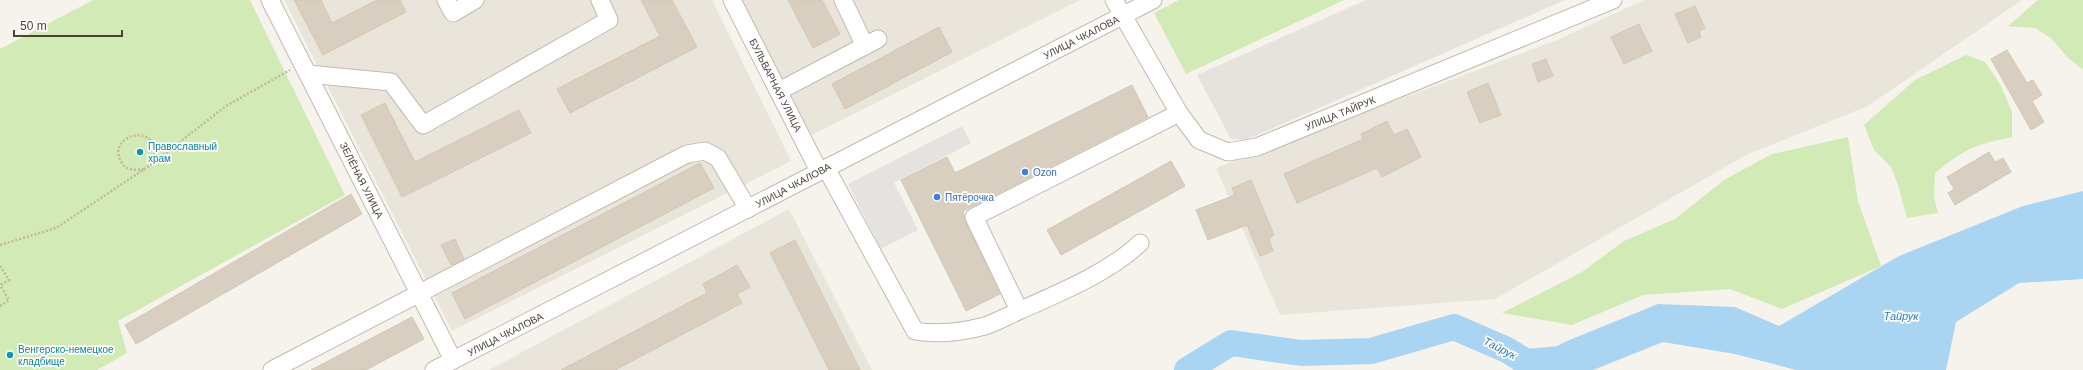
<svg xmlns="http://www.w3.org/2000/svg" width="2083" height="370" font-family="Helvetica,sans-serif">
	<rect width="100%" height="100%" fill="#f6f3ec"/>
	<g fill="#eae5da">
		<path d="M284,0H712L791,161L452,331Z"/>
		<path d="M742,0H1080L810,136Z"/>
		<path d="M1644,0H2022L1868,106L1748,154L1495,299L1280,315L1216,168L1557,40Z"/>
		<path d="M789,209L872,370H489Z"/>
	</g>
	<path fill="#e6e2dd" d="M1366,0H1565L1246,140L1231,139L1197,75Z"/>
	<g fill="#d2eab5">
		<path d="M93,0H250L345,195L118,321L127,353L97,370H0V49Z"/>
		<path d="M1179,0H1344L1186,74L1154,13Z"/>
		<path d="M2038,0H2083V70L2068,58L2052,39L2035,28L2008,26Z"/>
		<path d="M1966,55L1985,62L2000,84L2012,112V137C1977,144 1962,150 1935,173L1934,198L1938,213L1907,218L1898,185L1891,167L1874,150L1864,125L1915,80Z"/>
		<path d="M1848,137L1858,201L1881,266L1782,309L1730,289L1643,295L1572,325L1502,313L1582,272L1624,241L1675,219L1724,180L1772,154Z"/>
	</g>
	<path fill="#e5e3e0" d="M962,126L971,143L894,183L918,230L881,249L848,184Z"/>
	<path fill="#a9d4f2" d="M2083,191V279L2019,283L1956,322L1946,370H1796L1735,354L1663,342L1593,370H1551L1526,362L1567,341L1658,304L1735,307L1779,326L1899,256L2023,206Z"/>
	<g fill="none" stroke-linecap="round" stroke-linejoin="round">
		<path stroke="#a9d4f2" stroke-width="26" d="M1187,370L1231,343L1301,353L1371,351L1454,327L1507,350L1526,362L1561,359"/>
	</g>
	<g fill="#d8cfc1" stroke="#d3c7b4">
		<path d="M294,0H321L332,23L377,0H400L406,12L323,55Z"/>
		<path d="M641,0H672L697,47L570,113L557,89L660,36Z"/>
		<path d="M788,0H822L840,34L813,48Z"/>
		<path d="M1695,6L1705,28L1699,31L1701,37L1688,43L1675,14Z"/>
		<path d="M1639,24L1652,51L1624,64L1611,37Z"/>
		<path d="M939,27L952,52L845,109L832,84Z"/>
		<path d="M2007,50L2027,83L2033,80L2042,95L2032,101L2044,122L2031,130L1991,59Z"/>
		<path d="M1546,59L1553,76L1538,82L1532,64Z"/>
		<path d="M1488,83L1501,115L1480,123L1467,92Z"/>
		<path d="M1132,85L1148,117L963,211L965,221L1000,294L966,311L901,180L947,157L955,173Z"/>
		<path d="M385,103L415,162L519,110L531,133L402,197L361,115Z"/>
		<path d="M1387,121L1394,135L1407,129L1421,157L1382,177L1377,168L1297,203L1284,174L1363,139L1361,134Z"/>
		<path d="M1989,152L1995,162L2003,158L2011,172L1955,205L1948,193L1954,189L1947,177Z"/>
		<path d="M1171,161L1185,186L1061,255L1047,230Z"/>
		<path d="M700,163L714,188L465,319L452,293Z"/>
		<path d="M1251,180L1274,235L1269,239L1273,251L1260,256L1247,225L1208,240L1196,210L1235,195L1232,188Z"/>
		<path d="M351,194L362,214L136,344L125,325Z"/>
		<path d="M455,239L464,259L451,265L441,245Z"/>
		<path d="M795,240L860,370H829L770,253Z"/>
		<path d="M737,265L750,287L737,294L742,303L615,370H561L707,293L703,284Z"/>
		<path d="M412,317L424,339L366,370H311Z"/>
	</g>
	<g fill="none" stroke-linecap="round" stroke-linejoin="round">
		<g stroke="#c2bbae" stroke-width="19">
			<g id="minor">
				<path d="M270,0L453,360"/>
				<path d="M446,0L453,13L475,0"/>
				<path d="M732,0L819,171"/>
				<path d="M843,0L865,46"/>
				<path d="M1114,0L1179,113L1199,140L1228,152L1257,147L1613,0"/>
				<path d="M308,74L391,82L423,125L609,20L600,0"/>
				<path d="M779,91L878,39"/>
				<path d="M826,168L915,331C938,335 962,332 985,326C997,322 1009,315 1021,310C1059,293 1110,272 1140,243"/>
				<path d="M1019,310L974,217L1179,113"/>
				<path d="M272,370L687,154L705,151L718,158L748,209"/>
				<path d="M434,370L1153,0"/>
			</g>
		</g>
		<g stroke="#c4b79f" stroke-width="2.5" stroke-dasharray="2 2" stroke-linecap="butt">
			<path d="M144,169C135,170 127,171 122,163C103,134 165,119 153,163"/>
			<path d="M0,245L56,228L149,166L226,106L290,70"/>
			<path d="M0,266L9,280L0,285"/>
			<path d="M0,306L9,300L0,285"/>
		</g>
		<use href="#minor" stroke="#fff" stroke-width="17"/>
	</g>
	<g fill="#0f9aa8" stroke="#fff" stroke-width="1.5">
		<circle cx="140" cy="152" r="4"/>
		<circle cx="10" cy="355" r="4"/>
	</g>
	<g fill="#3f7fe0" stroke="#fff" stroke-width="1.5">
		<circle cx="1025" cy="172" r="4"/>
		<circle cx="937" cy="197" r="4"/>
	</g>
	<g text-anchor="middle" stroke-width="3.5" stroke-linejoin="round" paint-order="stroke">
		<g font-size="10" fill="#4b4439" stroke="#fff">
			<text transform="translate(1081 37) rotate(-27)" y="4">УЛИЦА ЧКАЛОВА</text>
			<text transform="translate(776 85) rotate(63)" y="4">БУЛЬВАРНАЯ УЛИЦА</text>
			<text transform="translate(1340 113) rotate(-22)" y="4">УЛИЦА ТАЙРУК</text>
			<text transform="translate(362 180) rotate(63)" y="4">ЗЕЛЁНАЯ УЛИЦА</text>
			<text transform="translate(793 185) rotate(-28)" y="4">УЛИЦА ЧКАЛОВА</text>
			<text transform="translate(505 334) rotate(-27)" y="4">УЛИЦА ЧКАЛОВА</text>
		</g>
		<g font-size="10" fill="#0d838f" stroke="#fff" text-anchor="start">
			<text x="148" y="150">Православный<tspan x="148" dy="12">храм</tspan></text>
			<text x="18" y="353">Венгерско-немецкое<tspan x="18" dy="12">кладбище</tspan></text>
		</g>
		<g font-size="10" fill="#366cbe" stroke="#fff" text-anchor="start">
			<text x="1033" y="176">Ozon</text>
			<text x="945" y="201">Пятёрочка</text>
		</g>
		<g font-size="11" font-style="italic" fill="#2e7ab2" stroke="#fff">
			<text x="1901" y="320">Тайрук</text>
			<text transform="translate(1500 348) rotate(27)" y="4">Тайрук</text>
		</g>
	</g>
	<path d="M14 30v6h108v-6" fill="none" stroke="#4b4439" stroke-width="2"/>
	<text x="20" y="30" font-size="12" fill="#4b4439" stroke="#ffffff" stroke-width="3" paint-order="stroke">50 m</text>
</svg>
